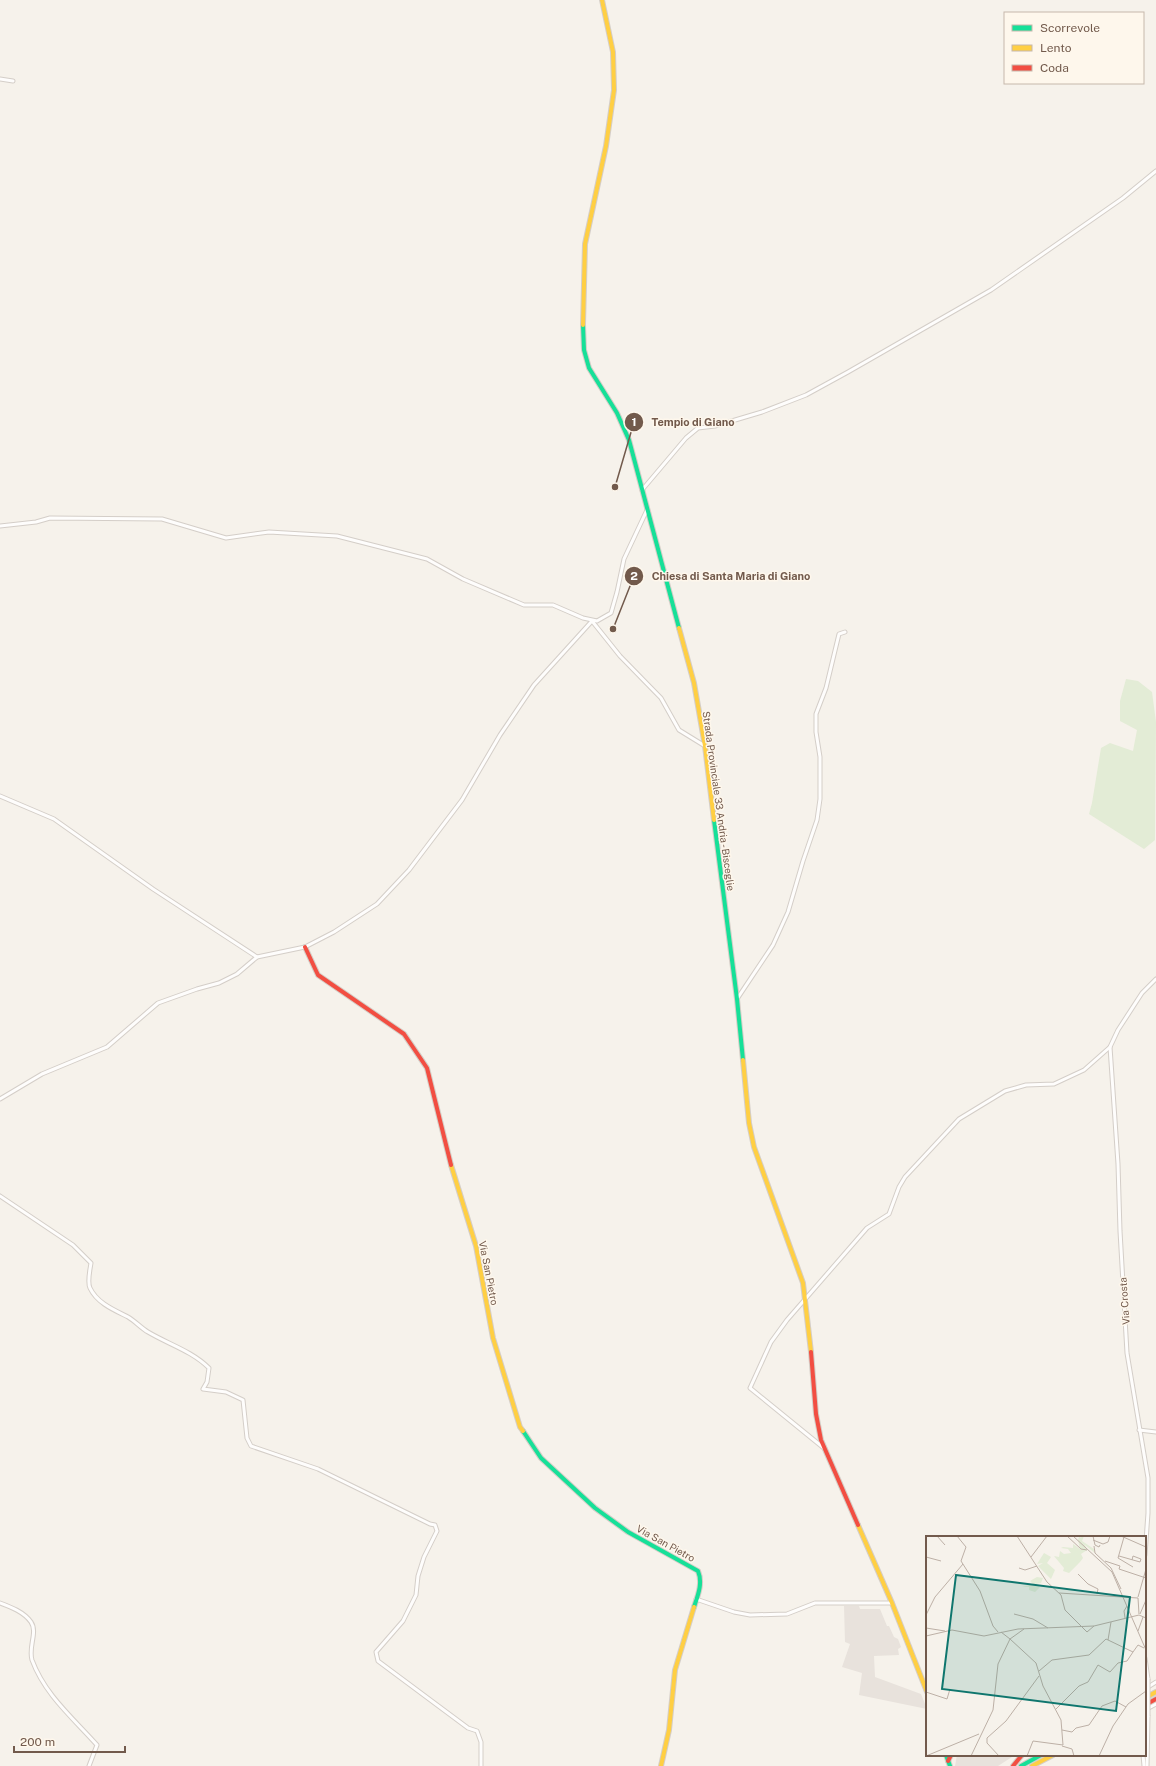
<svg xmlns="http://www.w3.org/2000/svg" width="1156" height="1766" font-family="'Public Sans',sans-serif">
	<rect width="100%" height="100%" fill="#f6f2eb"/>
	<g fill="#e8e2dc">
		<path d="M844,1606H859L860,1609H880L887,1626H889L894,1637L898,1639L901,1647L898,1649L899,1655L874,1656L875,1677L921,1694L927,1709L859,1695L862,1673L842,1667L850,1644L845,1642Z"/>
		<path d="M957,1755H1015L998,1766H955Z"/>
	</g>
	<path fill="#e3ecd6" d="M1126,679L1138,681L1152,692L1156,722L1155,840L1144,849L1089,814L1092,803L1101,748L1110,743L1133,751L1137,730L1120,721V701Z"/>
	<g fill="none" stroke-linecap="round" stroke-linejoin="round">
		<g stroke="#d4cec8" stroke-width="5">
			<g id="street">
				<path d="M0,79L13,81"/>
				<path d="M642,490L686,438L698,428L715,426L762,412L806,395L848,372L991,290L1123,198L1156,171"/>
				<path d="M0,526L36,522L50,518L162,519L226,538L269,532L337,536L427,559L463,579L524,605H553L583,618L597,621L611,613L617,592L624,559L647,510"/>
				<path d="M0,796L54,819L153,889L257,957"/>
				<path d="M737,999L773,945L788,912L803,861L817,820L820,799V757L816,732V714L826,688L839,634L845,632"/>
				<path d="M1110,1047L1118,1164L1120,1231L1127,1353L1148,1478V1513L1145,1555"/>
				<path d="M0,1099L42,1074L107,1047L158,1003L197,989L219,983L237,974L257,957L305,947L334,932L377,904L409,870L462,800L500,735L534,685L592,621L620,656L661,698L679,730L705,746"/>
				<path d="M0,1196L73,1245L91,1263C90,1270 87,1282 90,1288C97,1303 114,1310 128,1317C135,1321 141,1328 148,1332C168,1344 192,1351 209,1368L207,1382L203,1389L226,1392L243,1400L247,1438L251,1446L318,1469L430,1524L435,1525L437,1531L424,1557L418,1576L416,1595L403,1621L376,1652L378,1661L468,1728L477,1731L481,1742V1766"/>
				<path d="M1139,1430L1156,1432"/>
				<path d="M825,1449L750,1388L771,1342L787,1320L867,1228L889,1214L899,1187L905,1177L959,1119L1005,1091L1026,1085L1054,1084L1084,1070L1110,1047L1118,1030L1142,993L1156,979"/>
				<path d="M696,1599L734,1612L750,1615L787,1614L815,1603H892"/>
				<path d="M0,1603C11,1607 24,1612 31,1622C38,1632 28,1647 32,1660C45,1695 73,1718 97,1745L89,1766"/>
				<path d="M1145,1658L1148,1679"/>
				<path d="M1145,1689L1156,1682"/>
				<path d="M1145,1710L1156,1704"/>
				<path d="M1143,1755L1144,1766"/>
				<path d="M1147,1766L1148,1716"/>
			</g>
		</g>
		<g stroke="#d5cec7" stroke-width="6">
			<g id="fast">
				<path d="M583,325L584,350L589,368L617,413L629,440L679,628"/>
				<path d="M714,820L737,999L743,1060"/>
				<path d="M523,1431L541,1458L595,1508L628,1532L698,1571C703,1583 698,1595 694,1607"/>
				<path d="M946,1755L950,1766"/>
				<path d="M1021,1766L1041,1755"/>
			</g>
		</g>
		<g stroke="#d5cec7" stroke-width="6">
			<g id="slow">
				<path d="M583,325L585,244L606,146L614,90L613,52L602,0"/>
				<path d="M679,628L694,683L705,746L714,820"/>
				<path d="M743,1060L749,1123L754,1147L803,1283L811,1352"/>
				<path d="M451,1165L476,1246L493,1338L520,1427L523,1431"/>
				<path d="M858,1525L892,1603L927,1692"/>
				<path d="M1145,1698L1156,1692"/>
				<path d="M661,1766L669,1730L675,1670L694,1607"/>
				<path d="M1032,1766L1053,1755"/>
			</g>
		</g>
		<g stroke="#d5cec7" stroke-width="6">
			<g id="jam">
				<path d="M305,947L318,975L404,1034L427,1068L451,1165"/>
				<path d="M811,1352L816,1414L821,1440L858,1525"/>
				<path d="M1145,1705L1156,1699"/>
				<path d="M948,1761L951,1755"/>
				<path d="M1013,1766L1022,1755"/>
			</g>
		</g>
		<use href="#street" stroke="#fefdfc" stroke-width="3"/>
		<use href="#fast" stroke="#16e098" stroke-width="4"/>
		<use href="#slow" stroke="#ffcf43" stroke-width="4"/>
		<use href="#jam" stroke="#f24e42" stroke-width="4"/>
		<g stroke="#d4cec8" stroke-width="5" stroke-linecap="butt">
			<path id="street-bridge" d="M1148,1679V1716"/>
		</g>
		<use href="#street-bridge" stroke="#fefdfc" stroke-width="3"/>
	</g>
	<g text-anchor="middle" stroke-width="3" stroke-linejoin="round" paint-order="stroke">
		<g font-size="10" fill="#725a4c" stroke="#fef7ec">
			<text transform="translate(719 801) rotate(82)" y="4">Strada Provinciale 33 Andria - Bisceglie</text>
			<text transform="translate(489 1273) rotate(79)" y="4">Via San Pietro</text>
			<text transform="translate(1124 1301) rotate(-94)" y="4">Via Crosta</text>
			<text transform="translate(666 1543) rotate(29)" y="4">Via San Pietro</text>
		</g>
	</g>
	<g transform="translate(926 1536)">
		<rect width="220" height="220" fill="#f6f2eb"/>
		<path d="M153,0H158L156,5L168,13L169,17L159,9L161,14L155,18L157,22L154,26L143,37L137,35L138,32L128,20L133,21L134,15L138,18L145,17L142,13L135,12L137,11L147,12V8L154,13L152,4L153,1L156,2ZM118,17L125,21L121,27L129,34L125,43L112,30L117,27L111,28ZM111,41L117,42L115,47L110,48L114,51L109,56L103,54V51H96L107,48L104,45Z" fill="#e3ecd6"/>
		<path fill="none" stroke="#bdb0a6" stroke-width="1" d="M11,0L19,9M31,0L40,11L35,25L54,55L67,90L72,96M91,0L121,46L135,59L139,74L161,96L168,90M141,0L155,13L161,14M147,0L186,36L220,114M167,0L169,9L173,11L174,9M195,0L220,11M198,1L192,22L207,31M167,4L177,8L182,6L184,0M168,10L169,17L185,32L195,53M193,20L214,26L215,23L207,20L206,24M0,21L15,25M105,21L121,0M179,25L194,30L193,33L220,42M93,32L99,34L111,30M152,38L162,48L172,53L171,58M133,57L212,62M212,61L220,33M212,62L213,78M88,78L107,83L122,92M214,78L220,64M0,79L9,61L37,28M199,82L198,75L201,70M0,92L19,95M98,93L84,103L110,127L117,150L135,184L137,209L107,205L101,220M212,95L217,81M0,100L26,94L58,100L92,93L168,90L213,79L220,82M182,104L185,86M113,135L126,124L163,119L180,103L207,116L212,109L218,112M0,156L21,163L24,153M129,174L153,150L162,146L172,129L184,136L192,127L201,125L207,116M136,194L146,196L150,192L163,189L176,170L189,165L200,171M136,210L146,213L148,220M0,220L53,198M45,220L67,174L72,128L84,103L75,96M73,220L61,207V202L80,185L113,140M173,220L187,190L202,168L220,155"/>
		<path fill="#0f766e" fill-opacity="0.15" stroke="#0f766e" stroke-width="2" d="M30,39L204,61L190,175L16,153Z"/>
		<rect width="220" height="220" fill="none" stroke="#725a4c" stroke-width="2"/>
	</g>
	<path fill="none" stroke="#725a4c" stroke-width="1.5" d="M615 487L634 422M613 629L634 576"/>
	<g fill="#725a4c" stroke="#fef7ec" stroke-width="1.5">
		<circle cx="615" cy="487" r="4"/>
		<circle cx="613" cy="629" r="4"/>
		<circle cx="634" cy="422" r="10"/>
		<circle cx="634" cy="576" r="10"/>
	</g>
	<g font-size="12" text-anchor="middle" font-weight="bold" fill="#fff">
		<text x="634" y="426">1</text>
		<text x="634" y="580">2</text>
	</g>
	<g font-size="11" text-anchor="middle" font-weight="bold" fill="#725a4c" stroke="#fef7ec" stroke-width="3" stroke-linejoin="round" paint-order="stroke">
		<text x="693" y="426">Tempio di Giano</text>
		<text x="731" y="580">Chiesa di Santa Maria di Giano</text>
	</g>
	<rect x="1004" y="12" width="140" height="72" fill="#fef7ec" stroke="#c6b8ac"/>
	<rect x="1012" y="25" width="20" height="6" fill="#16e098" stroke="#c6b8ac"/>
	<text x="1040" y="32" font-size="12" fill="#725a4c">Scorrevole</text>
	<rect x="1012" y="45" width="20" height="6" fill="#ffcf43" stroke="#c6b8ac"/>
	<text x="1040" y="52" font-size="12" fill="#725a4c">Lento</text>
	<rect x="1012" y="65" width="20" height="6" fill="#f24e42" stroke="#c6b8ac"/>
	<text x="1040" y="72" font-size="12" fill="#725a4c">Coda</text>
	<path d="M14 1746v6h111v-6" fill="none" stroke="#725a4c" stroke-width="2"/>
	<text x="20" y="1746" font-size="12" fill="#725a4c" stroke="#fef7ec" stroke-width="3" paint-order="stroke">200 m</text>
</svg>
